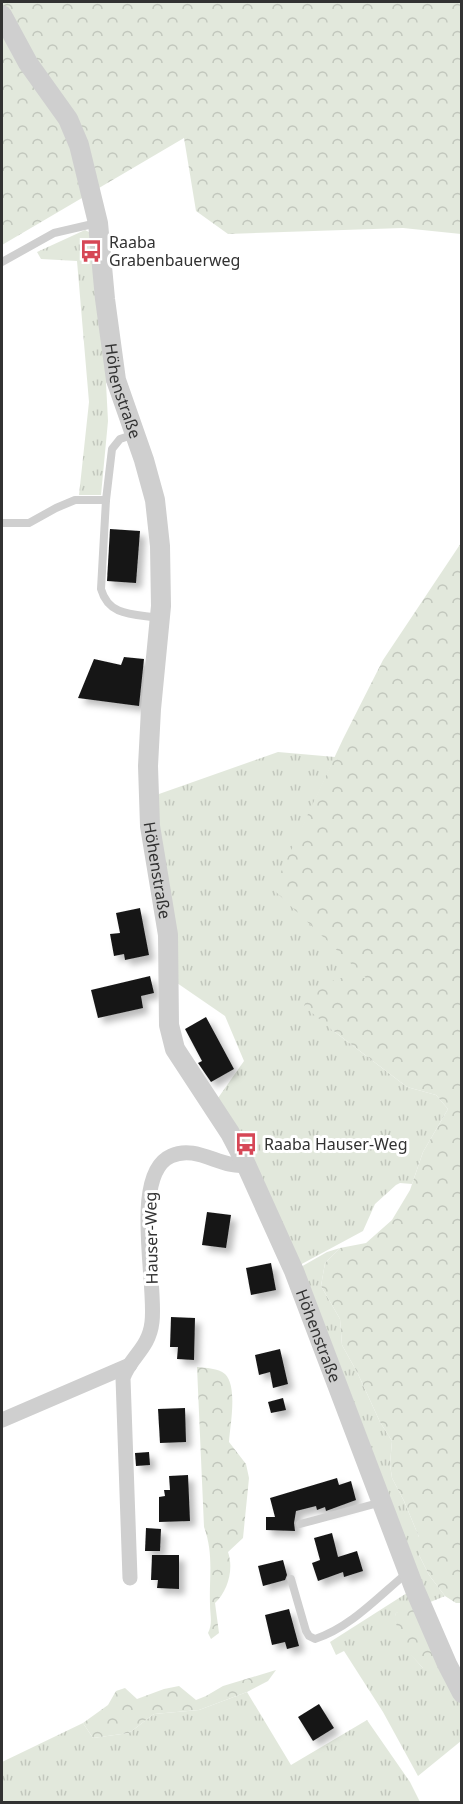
<svg xmlns="http://www.w3.org/2000/svg" width="463" height="1804" font-family="'Noto Sans',sans-serif">
	<defs>
		<pattern id="grass-tufts" width="24" height="20" patternUnits="userSpaceOnUse" patternTransform="scale(1.5)"><rect width="24" height="20" fill="#e2e8dc"/><path d="M3 7l-1-3M5 7V3M7 7l1-3M15 17l-1-3M17 17v-4M19 17l1-3" fill="none" stroke="#c2c7bd"/></pattern>
		<pattern id="forest-crowns" width="20" height="18" patternUnits="userSpaceOnUse" patternTransform="scale(1.5)"><rect width="20" height="18" fill="#e2e8dc"/><path d="M2 6a3 3 0 1 1 6 0M12 15a3 3 0 1 1 6 0" fill="none" stroke="#c2c7bd"/></pattern>
		<filter id="shadow"><feDropShadow dx="5.5" dy="5.5" stdDeviation="3" flood-color="#0004"/></filter>
	</defs>
	<rect width="100%" height="100%" fill="#fff"/>
	<g fill="url(#grass-tufts)">
		<path d="M85,230L91,233L110,381L106,383L108,421L101,495H79L89,402L77,261L41,259L37,252Z"/>
		<path d="M278,752L335,757L274,889L367,978H341L331,1029L407,1087L436,1095L448,1109L423,1152L412,1184L400,1183L396,1185L375,1204L363,1231L298,1266L218,1098L244,1061L225,1016L177,983L157,824L159,794Z"/>
		<path d="M340,1248L325,1263L321,1286L340,1319L342,1345L358,1374L380,1422L392,1441L390,1464L392,1478L404,1501L419,1537V1555L429,1575L445,1596L428,1603L299,1268L327,1252Z"/>
		<path d="M410,1591L418,1610L396,1613C393,1623 399,1627 402,1636C407,1651 412,1656 423,1668L442,1666L461,1702V1741L418,1776L383,1712L344,1651L336,1655L330,1642Z"/>
		<path d="M247,1692L291,1765L367,1720L410,1782L420,1802H2V1762L83,1723L93,1738L129,1733L154,1714L199,1710Z"/>
	</g>
	<g fill="url(#forest-crowns)">
		<path d="M2,2H461V234L403,228L228,234L196,211L184,138L2,245Z"/>
		<path d="M461,543L462,1603H456L445,1596L429,1575L419,1555V1537L404,1501L392,1478L390,1464L392,1441L380,1422L358,1374L342,1345L340,1319L321,1286L325,1263L340,1248L366,1243L392,1220L410,1190L423,1152L448,1109L436,1095L407,1087L331,1029L304,1006L311,988L341,978H366L273,889L343,739L383,660Z"/>
		<path d="M197,1367C206,1368 218,1368 225,1374C238,1387 230,1425 229,1442L246,1464L249,1478L243,1538L228,1552C234,1569 228,1591 215,1603L219,1633L211,1639L208,1633C213,1623 210,1615 210,1604C209,1577 214,1554 204,1527Z"/>
		<path d="M410,1607L418,1610L442,1666L429,1672L423,1668L407,1651L394,1619L396,1613Z"/>
		<path d="M276,1670L268,1681L247,1692L199,1710L154,1714L129,1733L93,1738L83,1723L108,1705L116,1691L125,1688L137,1699L164,1689L179,1686L196,1700L206,1696L223,1686Z"/>
	</g>
	<g fill="#191919" filter="url(#shadow)">
		<path d="M110,529L140,531L136,583L107,581Z"/>
		<path d="M124,657L144,659L139,706L78,698L94,659L121,665Z"/>
		<path d="M140,908L149,955L125,960L124,954L114,956L110,934L120,933L116,913Z"/>
		<path d="M150,976L154,993L141,996L143,1008L98,1018L91,990Z"/>
		<path d="M206,1017L234,1069L211,1082L198,1063L202,1061L185,1029Z"/>
		<path d="M207,1212L231,1215L226,1248L202,1245Z"/>
		<path d="M271,1263L276,1290L251,1295L246,1268Z"/>
		<path d="M171,1317L195,1318L194,1360L177,1359L178,1347H170Z"/>
		<path d="M280,1349L288,1384L273,1388L270,1372L259,1375L255,1355Z"/>
		<path d="M283,1398L286,1410L271,1413L268,1402Z"/>
		<path d="M185,1408L186,1442L160,1443L158,1409Z"/>
		<path d="M149,1452L150,1465L136,1466L135,1453Z"/>
		<path d="M188,1475L190,1521L159,1522V1497L165,1496L164,1490H170L169,1476Z"/>
		<path d="M337,1478L339,1485L351,1481L356,1500L326,1511L325,1507L317,1510L316,1506L296,1511L294,1523L295,1531L266,1530V1517H275L270,1498Z"/>
		<path d="M146,1528L161,1529L160,1551H145Z"/>
		<path d="M332,1533L338,1557L357,1551L363,1571L344,1577L343,1572L318,1581L312,1563L320,1560L314,1538Z"/>
		<path d="M152,1555H179V1589L157,1588L158,1580H151Z"/>
		<path d="M283,1560L287,1575L285,1580L263,1586L258,1566Z"/>
		<path d="M289,1609L299,1646L287,1649L285,1642L272,1645L265,1615Z"/>
		<path d="M319,1704L334,1728L313,1741L298,1717Z"/>
	</g>
	<g fill="none" stroke-linecap="round" stroke-linejoin="round">
		<g stroke="#cfcfcf" stroke-width="8">
			<path d="M2,262L54,233L97,223"/>
			<path d="M106,500L101,589C109,617 134,614 159,618"/>
			<path d="M2,523H29L56,508L75,500H106L112,449L120,439L135,434"/>
			<path d="M300,1524L382,1502"/>
			<path d="M291,1579L306,1631L309,1636L315,1639C350,1628 379,1596 407,1573"/>
		</g>
		<g stroke="#cfcfcf" stroke-width="15">
			<path d="M2,1420L130,1365"/>
			<path d="M130,1578L123,1378C130,1357 149,1349 152,1322C157,1284 130,1174 171,1156C197,1144 221,1169 246,1165"/>
		</g>
		<path stroke="#cfcfcf" stroke-width="20" id="s1" d="M2,15L28,63L68,119L79,145L98,223L105,299L116,380L144,460L155,500L160,546L161,606L151,709L148,766L150,826L168,935L169,1025L175,1049L230,1133L243,1158L294,1271L415,1590L447,1664L462,1693"/>
	</g>
	<defs>
		<g id="bus-bare" transform="scale(1.8)"><path d="M-5-6H5V4H4V6H2V4H-2V6H-4V4H-5ZM-3.5-4V0h7V-4ZM-3.5 1.2v1.5H-2V1.2ZM2 1.2v1.5H3.5V1.2Z" fill="#d64756" stroke="#fff" stroke-width="2.5" paint-order="stroke"/></g>
	</defs>
	<g fill-rule="evenodd">
		<use href="#bus-bare" x="91" y="251"/>
		<use href="#bus-bare" x="246" y="1144"/>
	</g>
	<g text-anchor="middle" stroke-width="6" stroke-linejoin="round" paint-order="stroke">
		<g font-size="16" fill="#323232" stroke="#fff" text-anchor="start">
			<text x="109" y="248">Raaba<tspan x="109" dy="18">Grabenbauerweg</tspan></text>
			<text x="264" y="1150">Raaba Hauser-Weg</text>
		</g>
		<g font-size="16" fill="#323232" stroke="#fff">
			<text dy="6" stroke="none"><textPath href="#s1" startOffset="402">Höhenstraße</textPath></text>
			<text dy="6" stroke="none"><textPath href="#s1" startOffset="888">Höhenstraße</textPath></text>
			<text transform="translate(151 1238) rotate(-91)" y="6">Hauser-Weg</text>
			<text dy="6" stroke="none"><textPath href="#s1" startOffset="1390">Höhenstraße</textPath></text>
		</g>
	</g>
	<rect width="463" height="1804" fill="none" stroke="#323232" stroke-width="6"/>
</svg>
